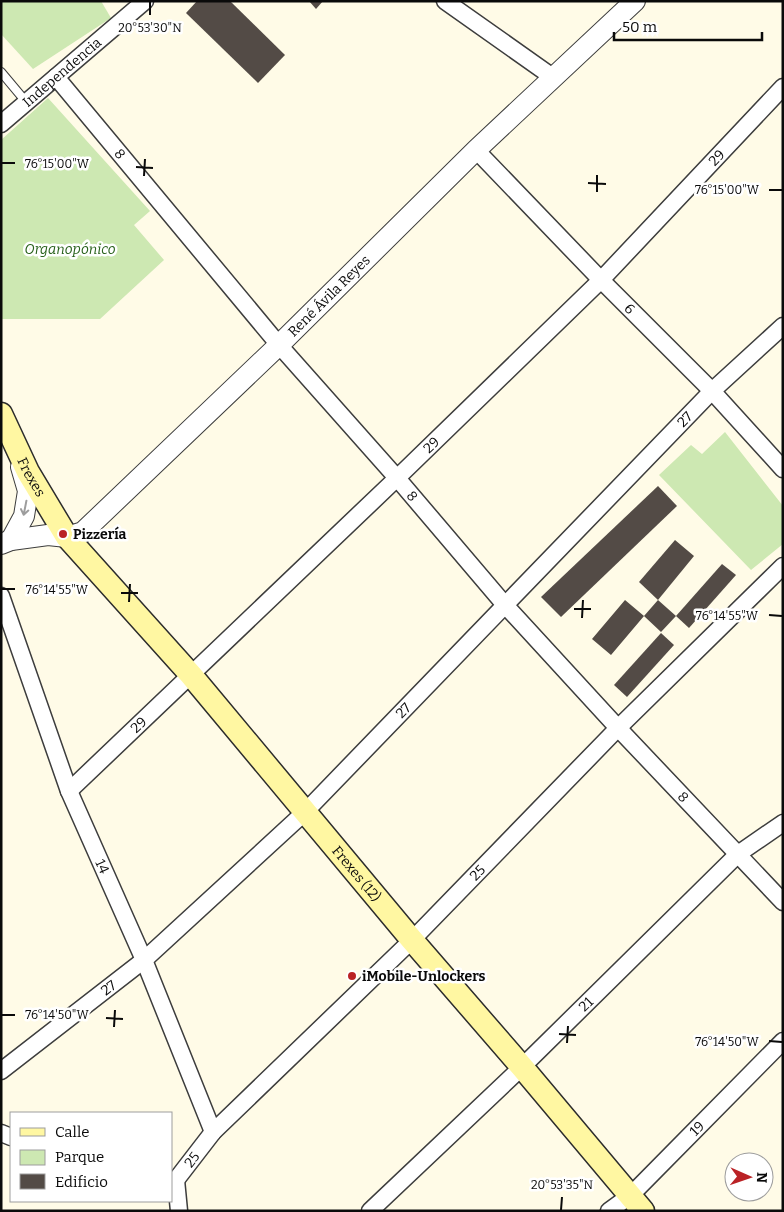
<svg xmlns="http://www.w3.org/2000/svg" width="784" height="1212" font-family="Bitter,serif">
	<rect width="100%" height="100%" fill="#fffbe7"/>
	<g fill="#cde8b2">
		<path d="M1,1H101L111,18L33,69L1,34Z"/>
		<path d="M48,98L150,211L134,225L164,260L100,319H1V140Z"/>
		<path d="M725,432L783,506V544L751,570L659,475L691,445L702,454Z"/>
	</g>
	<g fill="#534b46">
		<path d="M197,1H230L285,55L258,83L186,13Z"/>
		<path d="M309,1H323L316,9Z"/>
		<path d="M658,486L677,506L561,617L541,597Z"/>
		<path d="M675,540L694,556L658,600L639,582Z"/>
		<path d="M722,564L736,575L689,628L676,616Z"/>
		<path d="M625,600L644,616L658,600L676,616L661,632L644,616L611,655L592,639Z"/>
		<path d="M661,633L674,645L627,697L614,685Z"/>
	</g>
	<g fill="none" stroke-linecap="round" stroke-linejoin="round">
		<g stroke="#3d3d3d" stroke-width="10">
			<path id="service" d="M1,72L27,103"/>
		</g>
		<g stroke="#3d3d3d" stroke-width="19">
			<g id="minor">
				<path d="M445,1L554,78"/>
				<path id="s1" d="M56,77L279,345L397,478L505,605L618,728L783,902"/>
				<path id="s2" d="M1,124L145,1"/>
				<path id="s3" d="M476,150L601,280L712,391L783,469"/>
				<path id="s4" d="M1,596L69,791L144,960L213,1132"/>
				<path id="s5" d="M69,791L397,478L601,280L783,87"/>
				<path id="s6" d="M1,1071L144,960L305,812L712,391L783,326"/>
				<path d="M1,1133L11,1137"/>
				<path id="s7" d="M176,1180L213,1132L412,940L618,728L783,566"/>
				<path d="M176,1180L179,1211"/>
				<path id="s8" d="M370,1211L522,1067L738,854L783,823"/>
				<path id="s9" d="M609,1211L631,1195L783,1041"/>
			</g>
		</g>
		<g stroke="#3d3d3d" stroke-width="22">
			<g id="tertiary">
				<path d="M11,540L24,516L28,491L21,467"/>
				<path id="s10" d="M1,544L11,540L48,535L67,537L83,532L279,345L476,150L635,1"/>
			</g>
		</g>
		<g stroke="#2c2c2c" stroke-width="25">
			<g id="secondary">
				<path id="s11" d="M1,414L28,472L67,537L191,675L412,940L522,1067L643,1211"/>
			</g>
		</g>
		<use href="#service" stroke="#fff" stroke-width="8"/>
		<use href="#minor" stroke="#fff" stroke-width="16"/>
		<use href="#tertiary" stroke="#fff" stroke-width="20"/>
		<use href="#secondary" stroke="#fff7a2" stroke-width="22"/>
	</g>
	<defs><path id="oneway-shaft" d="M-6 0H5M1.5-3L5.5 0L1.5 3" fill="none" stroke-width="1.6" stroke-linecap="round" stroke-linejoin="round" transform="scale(1.25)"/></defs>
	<use stroke="#9d9d9d" href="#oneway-shaft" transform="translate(25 508) rotate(101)"/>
	<path fill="none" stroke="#0a0a0a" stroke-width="2" d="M150,15V2M2,163H15M136,167L153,168M144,176L145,159M588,183L606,184M769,190H782M597,192V175M2,589H15M121,593H138M129,602L130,584M574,609H591M769,615L782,616M582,618L583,600M2,1015H15M106,1018L123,1019M114,1027L115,1010M559,1034L576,1035M769,1041L782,1042M567,1043L568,1026M561,1210L562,1197"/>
	<g fill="#ba2225" stroke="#fff" stroke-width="2">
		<circle cx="63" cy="534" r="5"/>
		<circle cx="352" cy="976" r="5"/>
	</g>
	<g text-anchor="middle" stroke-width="5" stroke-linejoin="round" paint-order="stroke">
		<g font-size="14" fill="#0a0a0a" stroke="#fff">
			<text dy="5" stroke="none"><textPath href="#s2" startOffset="80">Independencia</textPath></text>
			<text dy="5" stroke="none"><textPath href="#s1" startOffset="100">8</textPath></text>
			<text dy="5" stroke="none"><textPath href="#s5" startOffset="906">29</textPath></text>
			<text dy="5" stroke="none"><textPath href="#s10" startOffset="425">René Ávila Reyes</textPath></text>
			<text dy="5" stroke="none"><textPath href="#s3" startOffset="221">6</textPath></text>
			<text dy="5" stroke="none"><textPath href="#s6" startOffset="946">27</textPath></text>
			<text dy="5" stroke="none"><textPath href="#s5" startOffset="501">29</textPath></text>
			<text dy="5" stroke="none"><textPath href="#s11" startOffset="70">Frexes</textPath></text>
			<text dy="5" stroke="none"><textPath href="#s1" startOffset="550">8</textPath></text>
			<text dy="5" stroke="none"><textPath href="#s6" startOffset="541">27</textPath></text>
			<text dy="5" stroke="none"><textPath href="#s5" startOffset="96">29</textPath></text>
			<text dy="5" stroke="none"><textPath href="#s1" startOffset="955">8</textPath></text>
			<text dy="5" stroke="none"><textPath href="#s4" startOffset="289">14</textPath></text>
			<text dy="5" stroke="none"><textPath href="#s7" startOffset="431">25</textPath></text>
			<text dy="5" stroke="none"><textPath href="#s11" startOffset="584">Frexes (12)</textPath></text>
			<text dy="5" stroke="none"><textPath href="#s6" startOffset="136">27</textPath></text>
			<text dy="5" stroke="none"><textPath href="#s8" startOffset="299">21</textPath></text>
			<text dy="5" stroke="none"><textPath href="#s9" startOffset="121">19</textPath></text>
			<text dy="5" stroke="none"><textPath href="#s7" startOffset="26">25</textPath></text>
		</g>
		<g font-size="14" font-style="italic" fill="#28611b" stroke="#fff">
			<text x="70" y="254">Organopónico</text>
		</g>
		<g font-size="14" font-weight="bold" fill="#0a0a0a" stroke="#fff" text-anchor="start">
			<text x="73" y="539">Pizzería</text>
			<text x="362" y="981">iMobile-Unlockers</text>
		</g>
	</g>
	<g font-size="12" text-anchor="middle" fill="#0a0a0a" stroke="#fff" stroke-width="5" stroke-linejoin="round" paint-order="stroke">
		<text x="150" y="32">20°53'30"N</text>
		<text x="57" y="168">76°15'00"W</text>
		<text x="727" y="194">76°15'00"W</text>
		<text x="57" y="594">76°14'55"W</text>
		<text x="727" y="620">76°14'55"W</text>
		<text x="57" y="1019">76°14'50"W</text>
		<text x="727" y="1046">76°14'50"W</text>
		<text x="562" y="1189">20°53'35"N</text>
	</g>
	<rect width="784" height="1212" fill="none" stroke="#0a0a0a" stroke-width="5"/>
	<rect x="10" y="1112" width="162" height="90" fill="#ffffff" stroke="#9d9d9d"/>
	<rect x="20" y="1128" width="25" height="8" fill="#fff7a2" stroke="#9d9d9d"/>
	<text x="55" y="1137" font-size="15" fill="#0a0a0a">Calle</text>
	<rect x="20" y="1150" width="25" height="15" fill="#cde8b2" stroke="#9d9d9d"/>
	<text x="55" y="1162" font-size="15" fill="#0a0a0a">Parque</text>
	<rect x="20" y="1174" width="25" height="15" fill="#534b46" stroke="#9d9d9d"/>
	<text x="55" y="1187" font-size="15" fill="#0a0a0a">Edificio</text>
	<g transform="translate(749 1177) rotate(92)"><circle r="24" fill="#ffffff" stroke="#9d9d9d"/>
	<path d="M0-4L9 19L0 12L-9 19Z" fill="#ba2225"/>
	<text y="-8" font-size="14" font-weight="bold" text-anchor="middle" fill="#0a0a0a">N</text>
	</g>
	<path d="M614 32v8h148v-8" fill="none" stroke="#0a0a0a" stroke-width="2.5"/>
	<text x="622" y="32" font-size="15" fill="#0a0a0a" stroke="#ffffff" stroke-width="4" paint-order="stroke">50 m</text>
</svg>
